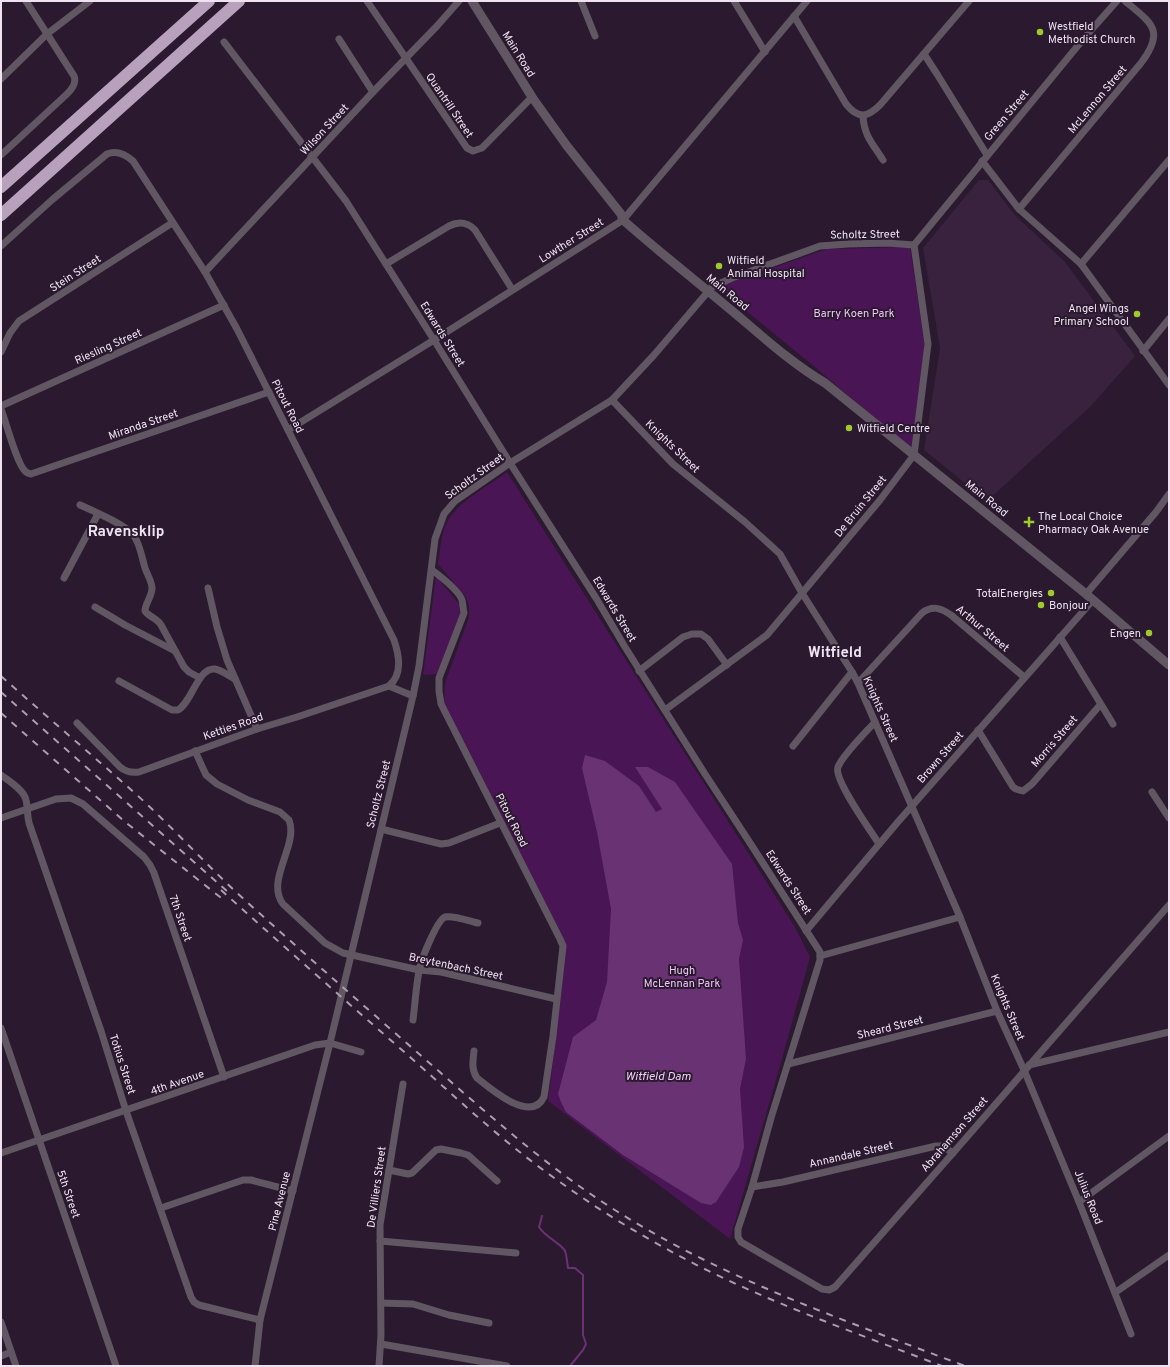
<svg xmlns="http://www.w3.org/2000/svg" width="1170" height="1367" font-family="Overpass,sans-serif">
	<rect width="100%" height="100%" fill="#2b192f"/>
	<path fill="#38223d" d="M979,180H988L1014,214L1065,262L1135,356L1090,407L987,501L924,450L940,348L923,248Z"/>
	<g fill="#491554">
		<path d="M910,247L925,347L911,449L816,368L717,287L827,249Z"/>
		<path d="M507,472L795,927L810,957L782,1059L730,1239L548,1101L561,995L565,945L444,707L445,683L469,617V606L466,597L438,564C440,551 441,534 447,522C457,502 490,485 507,472Z"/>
		<path d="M436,576L459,604L460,615L437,674L423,675Z"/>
	</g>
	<path fill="#683273" d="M585,755L605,761L639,786L656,812L662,809L635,767H648L675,782L732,864L738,923L743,940L739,959L746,1059L740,1089L744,1147L739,1167L716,1202L711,1205L701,1203L623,1155L566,1112L561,1102L558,1094L573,1037L596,1020L607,982L611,909L597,832L582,768Z"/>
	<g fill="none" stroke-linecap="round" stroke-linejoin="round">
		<path stroke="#683273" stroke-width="2" d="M542,1216L539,1227C545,1237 562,1244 565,1251C567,1256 567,1263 568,1268H575L583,1275V1335L586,1344L583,1350L570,1366"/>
		<g stroke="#605762" stroke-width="7">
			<path d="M367,1L467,148L473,151L482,148L532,97"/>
			<path d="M581,1L595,36"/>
			<path d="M734,1L765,52"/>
			<path d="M794,16L846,104C858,119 867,118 880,105L969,1"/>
			<path d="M339,39L373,92"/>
			<path d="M224,42L346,201L434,340L510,463L596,598L625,647L705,774L752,846L820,952V960L771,1118L752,1187L738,1229V1237L741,1242L822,1289L829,1290L835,1287L953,1153L1169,905"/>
			<path d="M924,54L937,74L987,155"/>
			<path d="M1,79L47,34L90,1"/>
			<path d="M863,116C864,136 873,144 883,160"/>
			<path d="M1,155L67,94C72,89 77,83 74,76L26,1"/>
			<path d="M982,161L1019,209L1081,264L1169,385"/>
			<path d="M1019,209L1141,63C1166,30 1151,23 1125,1"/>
			<path d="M914,245L1085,37L1117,1"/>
			<path d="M1,246L53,199L107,154C117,150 125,154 133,161L205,272L237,329L394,640C399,655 403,674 389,686"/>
			<path d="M386,264L449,226C459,221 467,222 475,230L512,289"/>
			<path d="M1081,264L1169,160"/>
			<path d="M205,272L373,92L437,26L459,1"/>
			<path d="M1143,351L1169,319"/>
			<path d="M1,352L10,333L19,321L172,223"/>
			<path d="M612,400L673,464L745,522L780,554L802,593L852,672L858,683L960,917L997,1011L1024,1070L1079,1202L1131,1334"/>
			<path d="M1,406L224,305"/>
			<path d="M1,409C6,422 17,464 25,471C28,474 28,473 31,474L269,392"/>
			<path d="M288,430L434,340L623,220L807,1"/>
			<path d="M80,505C93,511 127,525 134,536C140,544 142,558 145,568C147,574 152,582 152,588C152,597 145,603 145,611C149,617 157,618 161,625L184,667L189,672L200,678"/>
			<path d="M432,570C440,576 459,591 462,600C463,604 463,609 464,613L439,678V691L441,704L560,939L563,946L553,1036L544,1097C531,1124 491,1089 477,1078C471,1069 473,1061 474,1051"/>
			<path d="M64,578L98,514"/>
			<path d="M208,588L217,627L227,660L257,729"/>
			<path d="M1086,594L1156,512L1169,494"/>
			<path d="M95,607L125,625L175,651"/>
			<path d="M1060,637L1113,724"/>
			<path d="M639,671L683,637L692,634H701L708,639L727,665"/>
			<path d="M119,681L172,710H178C192,702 198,667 215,669C221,670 229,676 235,679"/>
			<path d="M858,683L922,613C932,605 941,608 951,615L1024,677"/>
			<path d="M665,710L767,635L880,500L914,455L928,344L914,245"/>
			<path d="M875,722C866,732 842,756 838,767C833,779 871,831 879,844"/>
			<path d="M77,723L120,767C126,772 131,773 139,772L257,729L297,717L389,686L413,696"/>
			<path d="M978,730L1013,787L1016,789L1023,791L1032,784L1100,705"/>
			<path d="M793,746L852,672"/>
			<path d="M195,751L206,775L217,784L248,800L280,812L289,820C299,845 265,880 283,904L325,943L343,953L419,970L441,972L556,999"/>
			<path d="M1,775C9,781 24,790 26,800C28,808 27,815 29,823L101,1031L126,1111L191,1297L194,1302L199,1305L260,1320"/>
			<path d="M1152,792L1169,818"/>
			<path d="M1,818L56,799L71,798L83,804L144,857L150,865L154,873L224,1077"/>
			<path d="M381,829L441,844L449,843L500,823"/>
			<path d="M806,931L897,823L1093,600"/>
			<path d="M820,956L960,917"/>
			<path d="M413,1020C415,1004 416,987 419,971C420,962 437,920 445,917C453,915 469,921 478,923"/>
			<path d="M1,1028L116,1366"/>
			<path d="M788,1064L997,1011"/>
			<path d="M1029,1065L1169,1032"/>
			<path d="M1,1153L315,1045L330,1043L361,1052"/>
			<path d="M389,1170L408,1174L412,1173L436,1150L441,1149L461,1153L468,1155L497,1181"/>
			<path d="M752,1187L783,1182L936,1146H942L953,1153"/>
			<path d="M1079,1202L1169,1136"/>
			<path d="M161,1208L243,1180H251L293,1191"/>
			<path d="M380,1241L516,1253"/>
			<path d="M1116,1292L1169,1255"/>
			<path d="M381,1303L413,1304L449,1315L489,1323"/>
			<path d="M1,1322L16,1366"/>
			<path d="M381,1344L507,1366"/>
			<path d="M1,1356L11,1352"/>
			<path d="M255,1366L260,1320L330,1043L413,696L419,666L435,539L444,514L455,501L510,463L612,400L654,355L712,287L732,278L820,246L848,244L887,243L914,245"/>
			<path d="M379,1366L381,1335L380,1225L403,1084"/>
		</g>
		<path stroke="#605762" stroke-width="9" d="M472,1L532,97L567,146L621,214L623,220C658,251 695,280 731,310C761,335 791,363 825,383L1086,594L1169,665"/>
		<g stroke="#b8a1bd" stroke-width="12">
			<path d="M1,187L209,1"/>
			<path d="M1,215L239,1"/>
		</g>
		<g stroke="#ab9dae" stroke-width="2" stroke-dasharray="7 7" stroke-linecap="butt">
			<path d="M1,676C46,716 92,755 137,795C171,826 202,860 236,892C291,942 347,991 403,1040C468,1096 531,1155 604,1203C715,1276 841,1319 965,1366"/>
			<path d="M1,692L228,892"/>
			<path d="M1,713L124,821L225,901"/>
			<path d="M221,890C281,944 341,997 402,1050C449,1091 495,1135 546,1172C579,1196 613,1219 649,1239C741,1293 843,1328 942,1366"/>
		</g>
	</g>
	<g fill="#9fca2d" stroke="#2b192f" stroke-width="1.5">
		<circle cx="1040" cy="32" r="4"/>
		<circle cx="719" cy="266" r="4"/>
		<circle cx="1137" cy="314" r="4"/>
		<circle cx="849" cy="428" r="4"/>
		<path d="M1027 516h4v4h4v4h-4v4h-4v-4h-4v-4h4z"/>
		<circle cx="1051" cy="593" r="4"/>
		<circle cx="1041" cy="605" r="4"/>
		<circle cx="1149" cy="633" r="4"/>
	</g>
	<g text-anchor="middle" stroke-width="4" stroke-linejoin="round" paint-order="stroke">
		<g font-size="11" fill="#efe3f1" stroke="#2b192f" text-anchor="start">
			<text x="1048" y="30">Westfield<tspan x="1048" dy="13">Methodist Church</tspan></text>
			<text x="727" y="264">Witfield<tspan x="727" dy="13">Animal Hospital</tspan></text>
			<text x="1129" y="312" text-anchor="end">Angel Wings<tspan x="1129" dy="13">Primary School</tspan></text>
			<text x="857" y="432">Witfield Centre</text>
			<text x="1038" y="520">The Local Choice<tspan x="1038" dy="13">Pharmacy Oak Avenue</tspan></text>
			<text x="1043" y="597" text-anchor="end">TotalEnergies</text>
			<text x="1049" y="609">Bonjour</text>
			<text x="1141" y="637" text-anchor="end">Engen</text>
		</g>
		<g font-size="11" fill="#efe3f1" stroke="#2b192f">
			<text transform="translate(519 54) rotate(58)" y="4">Main Road</text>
			<text transform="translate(1097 99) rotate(-50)" y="4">McLennon Street</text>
			<text transform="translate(450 105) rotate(56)" y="4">Quantrill Street</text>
			<text transform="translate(1006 115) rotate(-50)" y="4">Green Street</text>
			<text transform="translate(324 129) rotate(-47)" y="4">Wilson Street</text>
			<text transform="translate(865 234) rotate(-1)" y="4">Scholtz Street</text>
			<text transform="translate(571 240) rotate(-32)" y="4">Lowther Street</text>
			<text transform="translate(75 273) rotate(-33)" y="4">Stein Street</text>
			<text transform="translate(728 292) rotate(39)" y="4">Main Road</text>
			<text transform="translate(443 334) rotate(58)" y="4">Edwards Street</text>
			<text transform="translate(108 346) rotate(-24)" y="4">Riesling Street</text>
			<text transform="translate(288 406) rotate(63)" y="4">Pitout Road</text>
			<text transform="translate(143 424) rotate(-19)" y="4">Miranda Street</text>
			<text transform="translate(673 446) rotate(44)" y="4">Knights Street</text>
			<text transform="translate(474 476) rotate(-36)" y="4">Scholtz Street</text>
			<text transform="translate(987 498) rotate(39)" y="4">Main Road</text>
			<text transform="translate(860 506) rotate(-51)" y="4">De Bruin Street</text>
			<text transform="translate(615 609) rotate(59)" y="4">Edwards Street</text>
			<text transform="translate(983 628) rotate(40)" y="4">Arthur Street</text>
			<text transform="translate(881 709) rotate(66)" y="4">Knights Street</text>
			<text transform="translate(233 726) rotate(-19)" y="4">Ketties Road</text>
			<text transform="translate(1054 741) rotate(-49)" y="4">Morris Street</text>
			<text transform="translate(940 757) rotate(-49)" y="4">Brown Street</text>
			<text transform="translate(378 794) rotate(-76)" y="4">Scholtz Street</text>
			<text transform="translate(512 820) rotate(63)" y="4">Pitout Road</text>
			<text transform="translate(789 882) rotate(57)" y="4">Edwards Street</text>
			<text transform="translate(181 918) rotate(71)" y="4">7th Street</text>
			<text transform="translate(456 966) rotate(12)" y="4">Breytenbach Street</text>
			<text transform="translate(1008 1007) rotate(67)" y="4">Knights Street</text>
			<text transform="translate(890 1027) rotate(-14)" y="4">Sheard Street</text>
			<text transform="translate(123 1064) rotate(72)" y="4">Totius Street</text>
			<text transform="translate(177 1082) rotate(-19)" y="4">4th Avenue</text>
			<text transform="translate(954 1134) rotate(-49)" y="4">Abrahamson Street</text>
			<text transform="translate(851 1154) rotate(-13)" y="4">Annandale Street</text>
			<text transform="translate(376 1187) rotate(-82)" y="4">De Villiers Street</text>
			<text transform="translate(69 1194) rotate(71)" y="4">5th Street</text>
			<text transform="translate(1089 1197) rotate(68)" y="4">Julius Road</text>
			<text transform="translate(279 1201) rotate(-76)" y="4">Pine Avenue</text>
		</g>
		<g font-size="11" fill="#f0c2fa" stroke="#2b192f">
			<text x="854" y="317">Barry Koen Park</text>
			<text x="682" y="974">Hugh<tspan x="682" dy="13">McLennan Park</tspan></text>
		</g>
		<g font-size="12" font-style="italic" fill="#edcef3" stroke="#2b192f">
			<text x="658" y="1080">Witfield Dam</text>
		</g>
		<g font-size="15" font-weight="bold" fill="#efe3f1" stroke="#2b192f">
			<text x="126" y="536">Ravensklip</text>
			<text x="835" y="657">Witfield</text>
		</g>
	</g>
	<rect width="1170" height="1367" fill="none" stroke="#efe3f1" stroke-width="4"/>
</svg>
